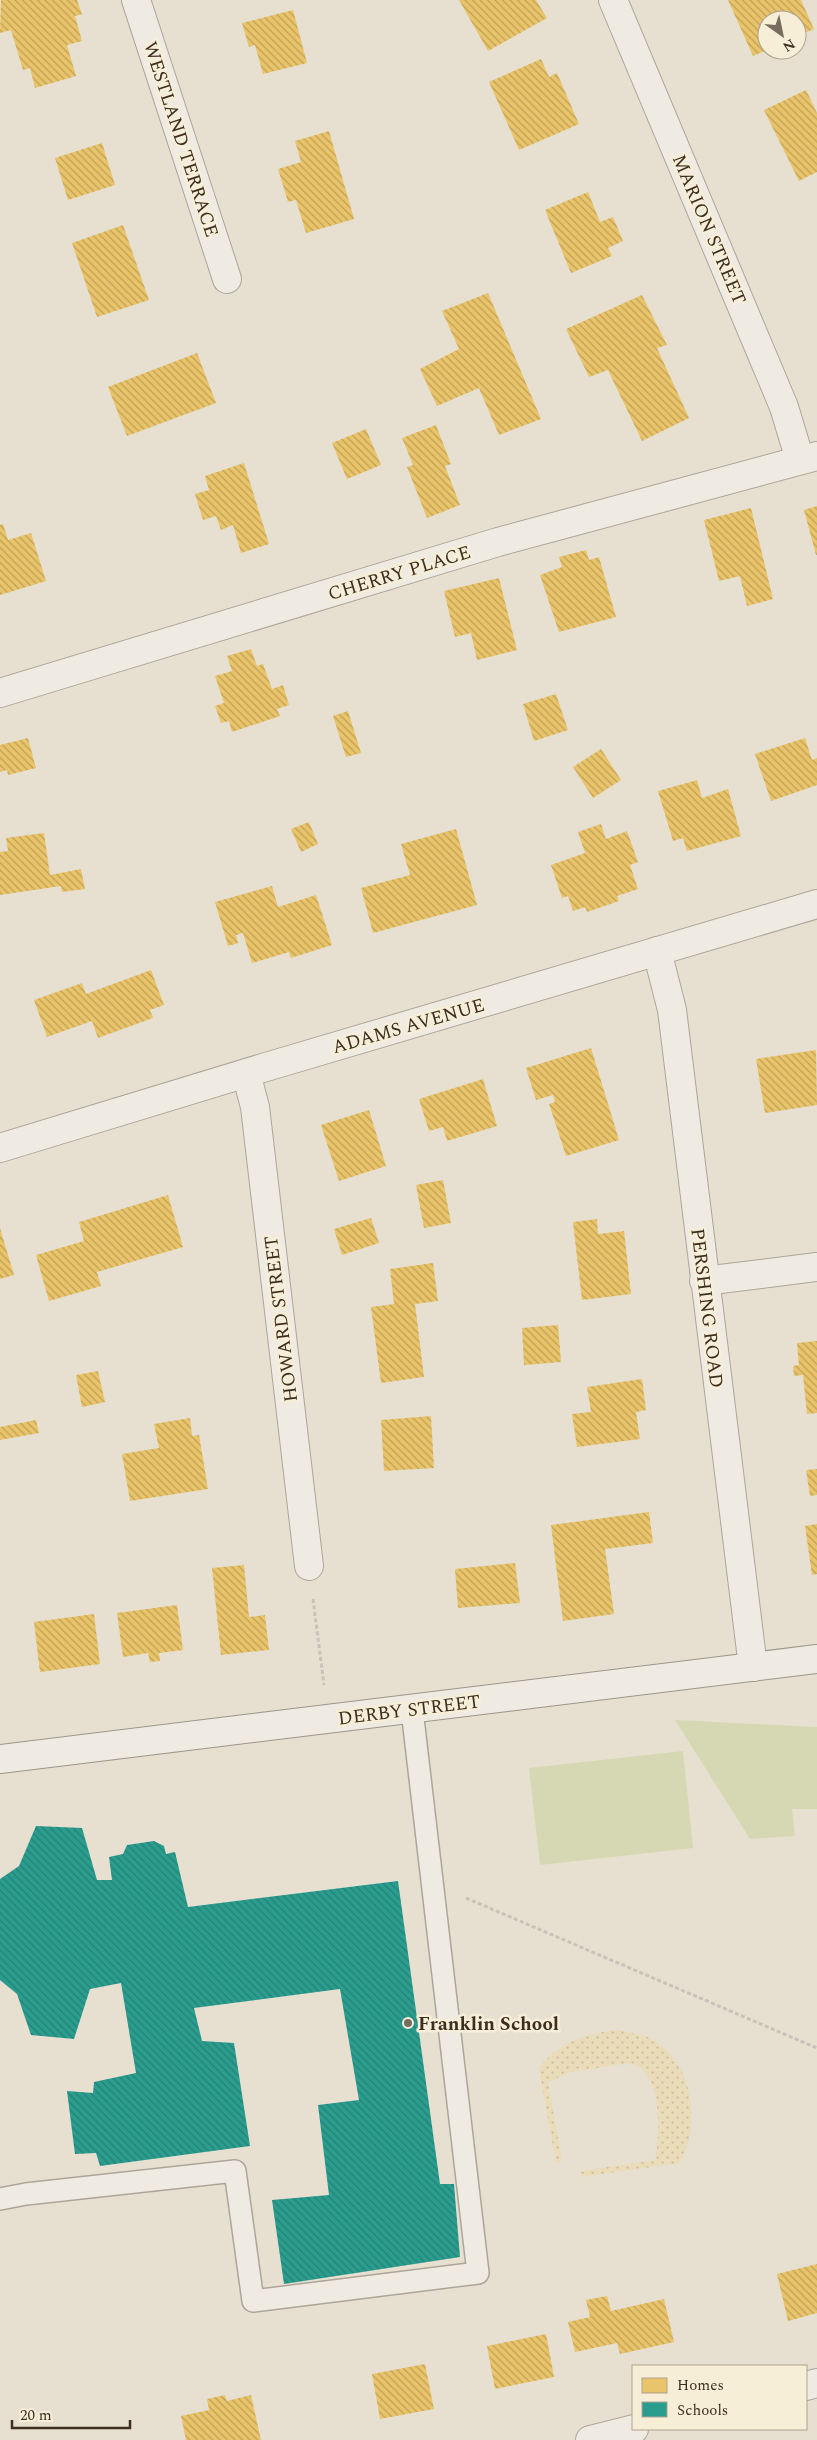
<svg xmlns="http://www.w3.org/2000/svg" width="817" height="2440" font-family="Spectral,serif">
	<defs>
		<pattern id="sand-dots" width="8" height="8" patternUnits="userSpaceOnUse" patternTransform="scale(1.25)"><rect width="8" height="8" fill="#eadcb9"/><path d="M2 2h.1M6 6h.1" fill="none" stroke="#cabd9f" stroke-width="1.8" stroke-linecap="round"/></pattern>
		<pattern id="homes-back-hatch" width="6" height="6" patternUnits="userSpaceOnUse" patternTransform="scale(1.25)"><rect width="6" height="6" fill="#e9c46a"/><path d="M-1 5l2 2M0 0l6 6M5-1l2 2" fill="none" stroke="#bea057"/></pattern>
		<pattern id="schools-back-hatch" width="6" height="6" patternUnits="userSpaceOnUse" patternTransform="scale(1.25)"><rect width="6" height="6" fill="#2a9d8f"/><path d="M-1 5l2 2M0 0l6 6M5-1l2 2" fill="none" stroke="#258074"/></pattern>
	</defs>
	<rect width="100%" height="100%" fill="#e7e0d1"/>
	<path fill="url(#sand-dots)" d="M618,2030C630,2033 645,2034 655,2041C694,2066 701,2125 680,2163L582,2177L581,2171L655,2160C660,2134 663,2069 630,2063L571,2072L548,2082L562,2161L556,2163L539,2069C557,2042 587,2033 618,2030Z"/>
	<g fill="#d6d7b3">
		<path d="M675,1720L817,1727V1809H792L795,1836L750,1839Z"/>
		<path d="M683,1751L693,1848L540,1865L529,1768Z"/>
	</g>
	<g fill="url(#homes-back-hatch)">
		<path d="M1,0H77L82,14L75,16L82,41L67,45L76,76L35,88L30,68L23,70L11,30L0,33Z"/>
		<path d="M459,0H536L547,18L488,51Z"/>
		<path d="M728,0H801L814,29L797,36V20H767V50L753,56Z"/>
		<path d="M293,10L307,63L263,74L255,45L249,47L242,23Z"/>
		<path d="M541,59L549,77L557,73L579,124L519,150L489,82Z"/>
		<path d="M806,90L817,113V172L799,181L764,110Z"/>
		<path d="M329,131L354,219L306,233L296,200L288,202L278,169L301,162L295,141Z"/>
		<path d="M102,143L115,185L68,200L55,158Z"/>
		<path d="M588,192L600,222L613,217L623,241L608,248L612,256L571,273L545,210Z"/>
		<path d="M123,225L149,300L97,317L72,243Z"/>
		<path d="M488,293L541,419L499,435L479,388L437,406L420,369L459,349L442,311Z"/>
		<path d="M642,295L667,345L657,348L689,418L642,441L608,370L589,377L566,329Z"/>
		<path d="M197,353L216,403L127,436L108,387Z"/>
		<path d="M436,425L451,464L445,466L460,505L427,518L407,467L413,465L402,438Z"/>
		<path d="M366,429L381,465L347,479L332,443Z"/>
		<path d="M244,463L269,544L241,553L233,525L221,530L216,516L203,520L195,494L209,490L205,476Z"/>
		<path d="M817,506V555H816L804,510Z"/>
		<path d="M751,508L773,599L747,606L740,576L719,581L704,520Z"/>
		<path d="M3,524L8,540L31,533L46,581L0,595V525Z"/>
		<path d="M586,550L589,560L599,557L616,617L559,632L540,575L562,567L559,557Z"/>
		<path d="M499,578L517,650L477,660L471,633L455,637L444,591Z"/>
		<path d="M251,649L257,666L263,664L272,689L283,685L289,705L277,709L280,716L232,732L229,721L221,723L215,706L224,703L215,676L232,671L227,656Z"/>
		<path d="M556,694L568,730L534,741L523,704Z"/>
		<path d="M348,711L361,753L346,757L333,716Z"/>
		<path d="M28,738L36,768L8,775L7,770L0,772V745Z"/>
		<path d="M805,738L812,760L817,758V785L771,801L755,754Z"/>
		<path d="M601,749L621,780L593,798L573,767Z"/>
		<path d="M697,780L702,798L728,789L741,836L687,851L683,838L673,841L658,791Z"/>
		<path d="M309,822L318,844L301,852L291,829Z"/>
		<path d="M601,824L606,839L627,831L638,862L630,865L638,889L617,896L619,901L587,912L585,907L573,911L568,896L562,898L551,865L585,853L578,832Z"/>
		<path d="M456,829L477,905L373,933L361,888L410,875L401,844Z"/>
		<path d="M44,833L50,875L81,869L85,889L62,892L61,886L0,895V852L8,851L6,838Z"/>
		<path d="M272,886L278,907L316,895L332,945L291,958L289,952L252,963L243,933L236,935L238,943L228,946L215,902Z"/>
		<path d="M151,970L164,1005L150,1010L153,1018L98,1038L92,1021L47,1037L34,1000L82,983L86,994Z"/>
		<path d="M591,1048L619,1140L566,1156L549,1104L555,1102L553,1095L536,1100L526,1068Z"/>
		<path d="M816,1050L817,1105L765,1113L756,1059Z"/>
		<path d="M483,1079L497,1126L447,1141L443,1127L429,1131L419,1099Z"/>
		<path d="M369,1110L386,1166L339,1181L321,1125Z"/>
		<path d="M443,1180L451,1223L424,1228L416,1185Z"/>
		<path d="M168,1195L183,1247L97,1272L101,1286L49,1301L36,1255L84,1241L79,1222Z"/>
		<path d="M371,1218L379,1243L342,1255L334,1229Z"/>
		<path d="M597,1219L598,1234L624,1231L631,1294L582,1300L573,1222Z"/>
		<path d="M0,1228L14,1275L0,1279Z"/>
		<path d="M433,1263L438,1301L415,1304L424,1377L381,1383L371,1307L394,1304L390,1269Z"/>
		<path d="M558,1325L561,1362L524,1365L522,1328Z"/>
		<path d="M817,1341V1413L807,1414L803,1375L794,1376L793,1366L799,1365L797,1343Z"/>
		<path d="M98,1371L105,1402L82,1407L76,1375Z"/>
		<path d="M642,1379L646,1410L636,1412L640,1439L577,1447L572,1414L591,1412L587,1387Z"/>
		<path d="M431,1416L434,1468L384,1471L381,1420Z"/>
		<path d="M190,1418L192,1436L199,1435L208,1489L130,1501L122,1454L159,1448L154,1424Z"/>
		<path d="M36,1420L39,1433L0,1440V1427Z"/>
		<path d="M817,1469V1495L810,1496L806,1470Z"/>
		<path d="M649,1512L653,1543L605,1549L614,1614L563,1621L551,1525Z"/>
		<path d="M817,1524V1574L812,1575L805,1526Z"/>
		<path d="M515,1563L520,1603L458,1608L455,1569Z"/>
		<path d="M244,1565L249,1617L265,1615L269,1650L221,1655L212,1568Z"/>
		<path d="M177,1605L183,1650L159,1653L160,1661L150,1662L148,1653L123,1657L117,1613Z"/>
		<path d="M94,1614L100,1664L40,1672L34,1622Z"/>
		<path d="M817,2264V2313L788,2321L777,2274Z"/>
		<path d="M607,2296L611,2311L664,2299L674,2342L620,2354L617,2343L575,2352L568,2322L590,2317L586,2300Z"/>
		<path d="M546,2334L554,2377L495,2389L487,2346Z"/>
		<path d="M425,2364L434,2409L380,2419L372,2374Z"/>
		<path d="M225,2395L227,2401L251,2395L261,2440H186L181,2416L209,2410L207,2399Z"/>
	</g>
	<path fill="url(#schools-back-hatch)" d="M36,1826L82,1828L97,1880H112L109,1857L123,1854L127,1845L154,1841L164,1846L166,1854L175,1852L188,1907L398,1881L440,2184H454L460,2257L284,2284L272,2200L329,2195L318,2105L359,2100L340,1989L194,2008L202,2041L234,2043L250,2146L100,2166L96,2153L75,2154L67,2091L93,2093L94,2082L136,2073L121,1983L90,1989L74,2039L31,2035L17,1994L0,1980V1879L19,1866Z"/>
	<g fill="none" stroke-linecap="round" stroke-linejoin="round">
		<g stroke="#ada599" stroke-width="24">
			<path id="lane" d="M0,2199L26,2194L235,2171L253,2301L478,2273L412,1710"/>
		</g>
		<g stroke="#ada599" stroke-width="30">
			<g id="street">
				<path d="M136,0L227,279"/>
				<path d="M613,0L784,407L800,460"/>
				<path d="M0,693L498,542L817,456"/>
				<path d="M657,951L672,1010L753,1667"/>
				<path d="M246,1073L255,1107L309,1566"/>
				<path d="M0,1148L266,1067L817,904"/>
				<path d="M704,1281L817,1267"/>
				<path d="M806,2386L817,2383"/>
				<path d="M590,2440L634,2429"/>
			</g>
		</g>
		<g stroke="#9c958a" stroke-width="30">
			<path id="secondary" d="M0,1759L817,1659"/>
		</g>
		<g stroke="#c8c2b9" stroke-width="3" stroke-dasharray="4 2.5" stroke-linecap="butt">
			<path d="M313,1599L324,1685"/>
			<path d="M466,1898L817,2048"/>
		</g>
		<use href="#lane" stroke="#efebe3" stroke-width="21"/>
		<use href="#street" stroke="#efebe3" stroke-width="28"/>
		<use href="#secondary" stroke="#efebe3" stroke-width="28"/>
	</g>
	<circle fill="#786c5e" stroke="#f7eed8" stroke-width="2" cx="408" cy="2023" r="5"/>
	<g text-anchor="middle" stroke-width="5" stroke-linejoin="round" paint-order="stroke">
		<g font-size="19" fill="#3d2e20" stroke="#f7eed8">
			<text transform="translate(182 139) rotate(72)" y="7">WESTLAND TERRACE</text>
			<text transform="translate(710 229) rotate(67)" y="7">MARION STREET</text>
			<text transform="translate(399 572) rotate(-17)" y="7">CHERRY PLACE</text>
			<text transform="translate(408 1025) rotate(-16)" y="7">ADAMS AVENUE</text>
			<text transform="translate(708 1308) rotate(83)" y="7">PERSHING ROAD</text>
			<text transform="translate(280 1319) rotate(-97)" y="7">HOWARD STREET</text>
			<text transform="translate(409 1709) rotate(-7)" y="7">DERBY STREET</text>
		</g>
		<g font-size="19" font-weight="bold" fill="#3d2e20" stroke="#f7eed8" text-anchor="start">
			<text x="418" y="2030">Franklin School</text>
		</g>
	</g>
	<rect x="632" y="2365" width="175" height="65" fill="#f7eed8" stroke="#ada18e"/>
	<rect x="642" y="2378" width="25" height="15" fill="#e9c46a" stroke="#ada18e"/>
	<text x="677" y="2390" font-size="15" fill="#3d2e20">Homes</text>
	<rect x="642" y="2402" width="25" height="15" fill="#2a9d8f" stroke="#ada18e"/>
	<text x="677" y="2415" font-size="15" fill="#3d2e20">Schools</text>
	<g transform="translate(782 35) rotate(147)"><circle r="24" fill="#f7eed8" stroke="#ada18e"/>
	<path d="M0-4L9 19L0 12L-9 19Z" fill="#786c5e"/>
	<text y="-8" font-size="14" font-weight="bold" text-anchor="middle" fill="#3d2e20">N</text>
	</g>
	<path d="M12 2420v8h118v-8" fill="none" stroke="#3d2e20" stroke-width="2.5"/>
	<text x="20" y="2420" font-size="15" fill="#3d2e20" stroke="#f7eed8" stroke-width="4" paint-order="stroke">20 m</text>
</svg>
